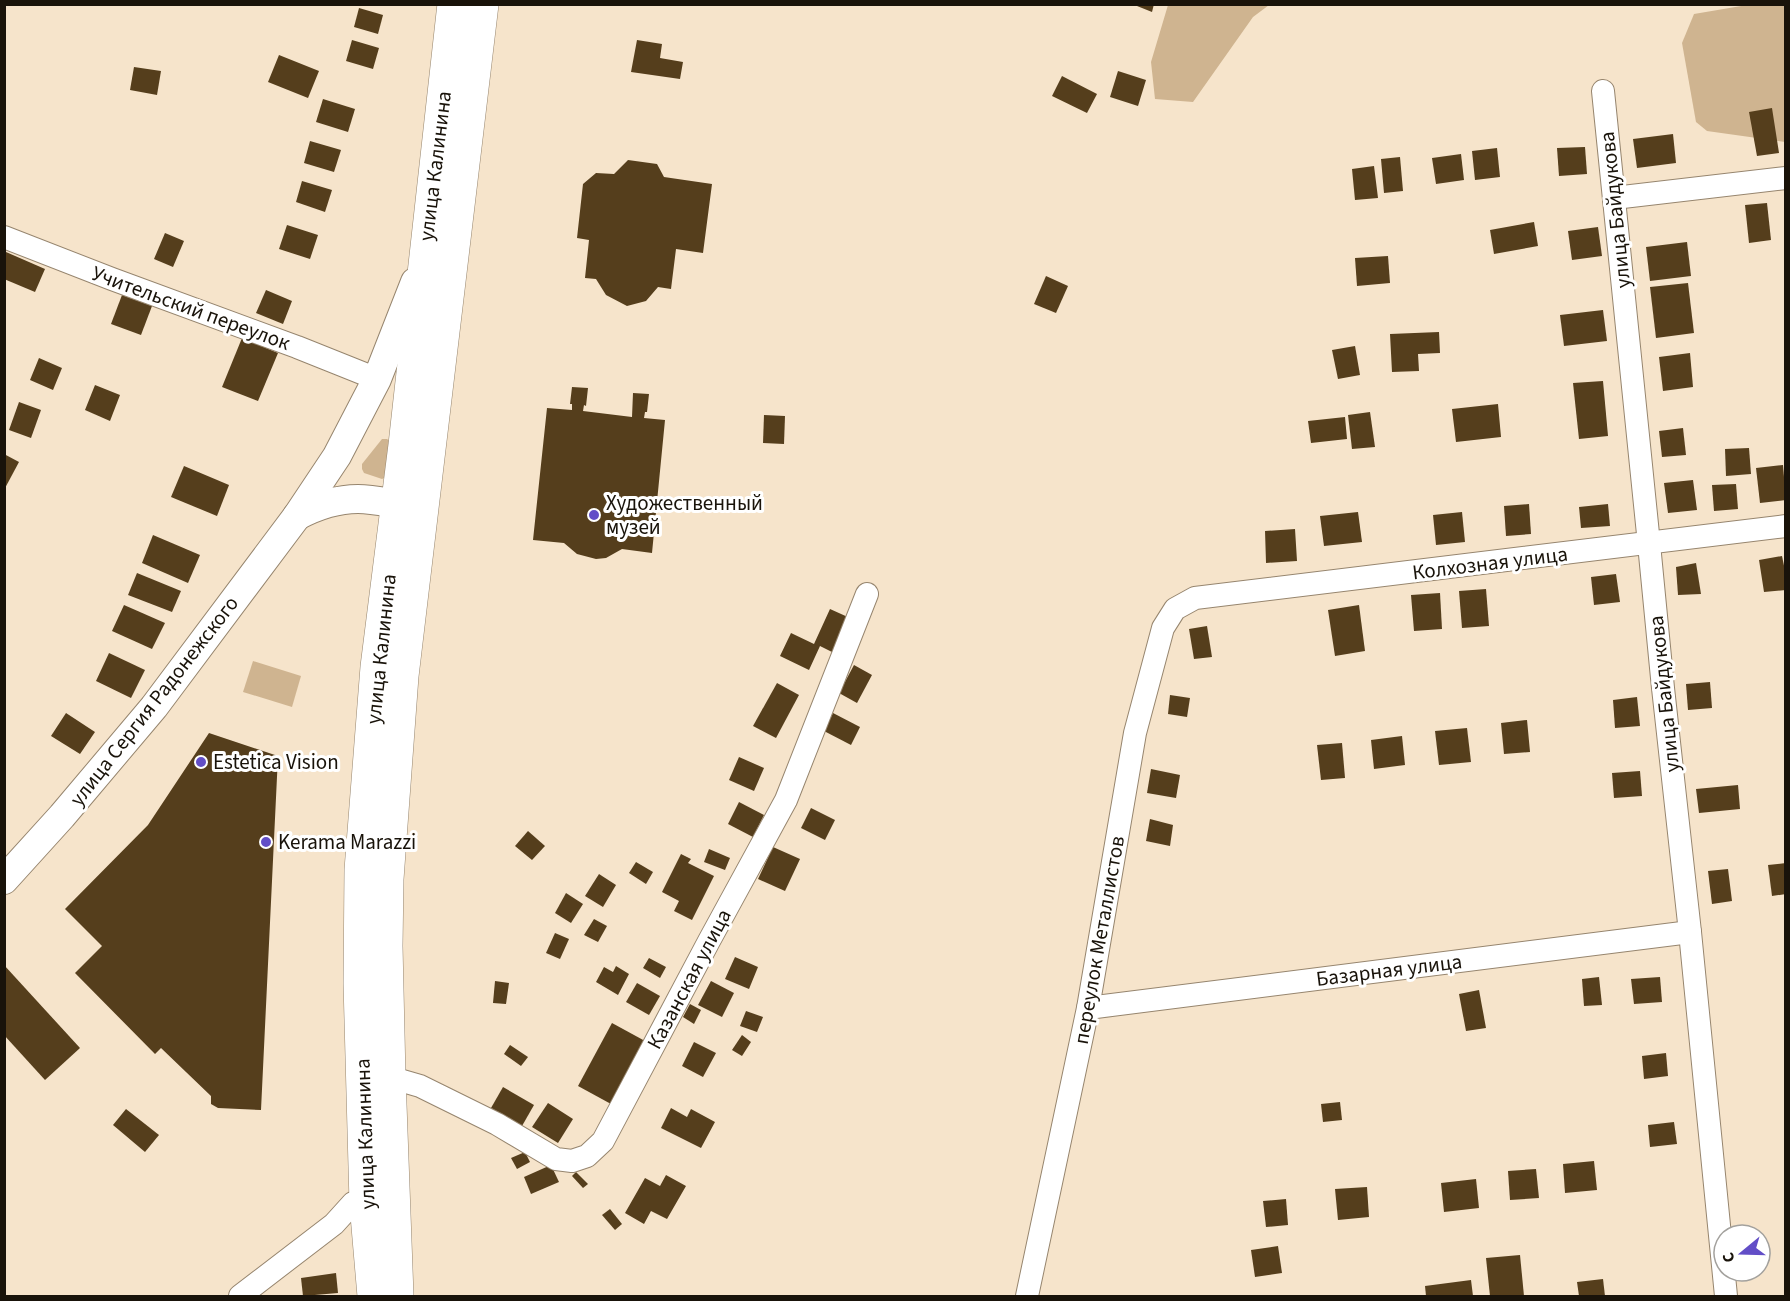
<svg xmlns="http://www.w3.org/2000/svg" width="1790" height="1301" font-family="'Source Sans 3',sans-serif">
	<rect width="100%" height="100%" fill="#f6e4cb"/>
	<g fill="#cfb490">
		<path d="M1168,5V4L1269,5L1253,17L1193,102L1155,99L1151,62Z"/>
		<path d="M1747,5H1785V142L1707,131L1696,122L1682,43L1694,14Z"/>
		<path d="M382,439H387L392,443L388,476L382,479L364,473L362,469V464Z"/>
		<path d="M253,661L301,676L292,707L243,692Z"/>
	</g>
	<g fill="#553e1c">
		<path d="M1132,4H1154L1152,12Z"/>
		<path d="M359,8L383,15L378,34L354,27Z"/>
		<path d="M352,40L379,48L373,69L346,61Z"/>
		<path d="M637,40L662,44L660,58L683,62L680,79L631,72Z"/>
		<path d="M279,55L319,71L308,98L268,82Z"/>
		<path d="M134,67L161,71L157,95L130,90Z"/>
		<path d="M1118,71L1146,80L1138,106L1110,97Z"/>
		<path d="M1062,76L1097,94L1087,113L1052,96Z"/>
		<path d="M323,99L355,109L348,132L316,122Z"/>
		<path d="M1772,108L1779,153L1757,156L1749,112Z"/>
		<path d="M1673,134L1676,163L1637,168L1633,139Z"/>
		<path d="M310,141L341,150L334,172L304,163Z"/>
		<path d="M1585,147L1587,174L1559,176L1557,148Z"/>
		<path d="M1497,148L1500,177L1475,180L1472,151Z"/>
		<path d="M1461,154L1464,180L1436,184L1432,158Z"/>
		<path d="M1400,157L1403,191L1384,193L1381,159Z"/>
		<path d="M628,160L657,164L664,177L712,184L703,253L676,249L671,289L658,287L646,301L627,306L606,295L596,279L585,278L589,240L577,238L583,184L596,173L614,174Z"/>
		<path d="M1374,166L1378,198L1355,200L1352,169Z"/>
		<path d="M302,181L332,190L325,212L296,202Z"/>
		<path d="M1767,203L1771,240L1749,243L1745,205Z"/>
		<path d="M1534,222L1538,246L1494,254L1490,230Z"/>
		<path d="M287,225L318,235L310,259L279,249Z"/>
		<path d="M1598,227L1602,256L1572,260L1568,231Z"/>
		<path d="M165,233L184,241L173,267L154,259Z"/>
		<path d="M1687,242L1691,276L1650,281L1646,247Z"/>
		<path d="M6,252L45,269L35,292L4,279V256Z"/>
		<path d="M1388,256L1390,283L1357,286L1355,258Z"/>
		<path d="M1046,276L1068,286L1056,313L1034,304Z"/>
		<path d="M1688,283L1694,333L1656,338L1650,287Z"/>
		<path d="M266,290L292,301L283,324L256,313Z"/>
		<path d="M122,295L152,306L141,335L111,324Z"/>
		<path d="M1603,310L1607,341L1564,346L1560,315Z"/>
		<path d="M1439,332L1440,353L1418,354L1419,371L1392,372L1390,334Z"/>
		<path d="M242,338L278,353L258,401L222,387Z"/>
		<path d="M1355,346L1360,375L1338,379L1332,350Z"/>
		<path d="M1690,353L1693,387L1663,391L1659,357Z"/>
		<path d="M39,358L62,368L53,390L30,380Z"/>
		<path d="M1603,381L1608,436L1579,439L1573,383Z"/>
		<path d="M95,385L120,395L110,421L85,410Z"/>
		<path d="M572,387L588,388L586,406L584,405L583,411L632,417L633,393L649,394L647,412H645L644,418L665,420L652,553L622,549L606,558L596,559L577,554L564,543L533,540L547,408L572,410V404H570Z"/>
		<path d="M19,402L41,410L31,438L9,430Z"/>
		<path d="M1498,404L1501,437L1456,442L1452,409Z"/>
		<path d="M1370,412L1375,447L1352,449L1348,415Z"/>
		<path d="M764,415L785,416L784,444L763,443Z"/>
		<path d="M1345,417L1347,439L1311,443L1308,421Z"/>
		<path d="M1683,428L1686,455L1662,457L1659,431Z"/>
		<path d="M1749,448L1751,474L1726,476L1725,449Z"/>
		<path d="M4,454L19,462L4,490Z"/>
		<path d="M1783,465L1786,500L1760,503L1756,468Z"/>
		<path d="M184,466L229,485L217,516L171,497Z"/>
		<path d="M1693,480L1697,510L1668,513L1664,483Z"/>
		<path d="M1736,484L1738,509L1714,511L1712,485Z"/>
		<path d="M1529,504L1531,534L1506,536L1504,506Z"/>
		<path d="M1608,504L1610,526L1581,528L1579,507Z"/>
		<path d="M1358,512L1362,542L1324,546L1320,516Z"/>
		<path d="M1462,512L1465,542L1436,545L1433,515Z"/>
		<path d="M1295,529L1297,561L1266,563L1265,531Z"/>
		<path d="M153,535L200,555L188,583L142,563Z"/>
		<path d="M1782,556L1786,575V590L1764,592L1759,560Z"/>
		<path d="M1696,563L1701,594L1678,595L1676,567Z"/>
		<path d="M137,573L181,591L172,612L128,595Z"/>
		<path d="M1616,574L1620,602L1594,605L1591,577Z"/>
		<path d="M1486,589L1489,626L1462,628L1459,591Z"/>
		<path d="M1440,593L1442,629L1414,631L1411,595Z"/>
		<path d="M124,605L165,623L152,649L112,631Z"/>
		<path d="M1359,605L1365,651L1335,656L1328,610Z"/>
		<path d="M830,609L850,618L834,653L820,646L809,670L780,656L791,633L814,644Z"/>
		<path d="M1207,626L1212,657L1194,659L1189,629Z"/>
		<path d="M109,653L145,670L131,698L96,681Z"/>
		<path d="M854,665L872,675L857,703L839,693Z"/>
		<path d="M1710,682L1712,708L1688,710L1686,684Z"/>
		<path d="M777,683L799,695L776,738L753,726Z"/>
		<path d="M1170,695L1190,698L1187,717L1168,714Z"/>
		<path d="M1637,697L1640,726L1615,728L1613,700Z"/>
		<path d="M66,713L95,732L80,754L51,736Z"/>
		<path d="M833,713L860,727L851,745L824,731Z"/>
		<path d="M1527,720L1530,752L1504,754L1501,723Z"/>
		<path d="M1467,728L1471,762L1439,765L1435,731Z"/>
		<path d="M209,733L278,756L261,1110L218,1108L211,1104V1096L161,1048L155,1054L75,973L102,946L65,909L148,825Z"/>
		<path d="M1402,736L1405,765L1374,769L1371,740Z"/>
		<path d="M1342,743L1345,778L1321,780L1317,745Z"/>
		<path d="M739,757L764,768L754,791L729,780Z"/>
		<path d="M1151,769L1180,775L1176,798L1147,793Z"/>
		<path d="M1640,771L1642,796L1614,798L1612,773Z"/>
		<path d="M1738,785L1740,809L1699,813L1696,789Z"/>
		<path d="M739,802L764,815L753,837L728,824Z"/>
		<path d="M811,808L835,820L825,840L801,828Z"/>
		<path d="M1150,819L1173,825L1170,846L1146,841Z"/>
		<path d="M528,831L545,846L532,860L515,846Z"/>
		<path d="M773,847L800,859L785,891L758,879Z"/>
		<path d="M709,849L730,858L725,870L704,862Z"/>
		<path d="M681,854L691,859L688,863L714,876L692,920L674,911L679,901L662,892Z"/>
		<path d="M636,862L653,872L646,884L629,873Z"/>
		<path d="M1786,863V894L1772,896L1768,865Z"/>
		<path d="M1728,869L1732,901L1712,904L1708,871Z"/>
		<path d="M599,874L616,885L603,907L585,896Z"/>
		<path d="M566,893L583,904L571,923L555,913Z"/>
		<path d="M594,919L607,926L598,942L584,935Z"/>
		<path d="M555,933L569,939L560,959L546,953Z"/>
		<path d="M735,957L758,967L749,989L725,979Z"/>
		<path d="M649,958L666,967L660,978L643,968Z"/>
		<path d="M4,965L80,1048L45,1080L4,1035Z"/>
		<path d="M616,966L629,974L618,995L596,982L604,967L613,972Z"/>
		<path d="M1599,977L1602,1005L1584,1006L1582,979Z"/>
		<path d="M1660,977L1662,1002L1634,1004L1631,979Z"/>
		<path d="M495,981L509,983L506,1004L493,1003Z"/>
		<path d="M711,981L734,993L722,1017L698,1005Z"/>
		<path d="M637,983L660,996L649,1015L626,1002Z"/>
		<path d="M1479,990L1486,1028L1466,1031L1459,994Z"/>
		<path d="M690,1004L701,1010L694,1024L683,1017Z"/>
		<path d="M746,1011L763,1017L757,1032L740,1026Z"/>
		<path d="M612,1023L645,1041L611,1104L578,1086Z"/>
		<path d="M742,1035L751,1042L742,1056L732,1050Z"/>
		<path d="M694,1042L716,1053L703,1077L682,1066Z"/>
		<path d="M510,1045L528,1057L521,1066L504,1054Z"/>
		<path d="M1666,1053L1668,1076L1644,1079L1642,1056Z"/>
		<path d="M503,1087L534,1105L522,1126L491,1108Z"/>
		<path d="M1340,1102L1342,1120L1323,1122L1321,1104Z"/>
		<path d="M548,1103L573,1119L558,1143L532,1127Z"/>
		<path d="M671,1108L687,1117L691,1109L715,1122L701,1148L661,1128Z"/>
		<path d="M126,1109L159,1135L145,1152L113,1125Z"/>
		<path d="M1674,1122L1677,1144L1650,1147L1648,1125Z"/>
		<path d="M525,1152L530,1162L517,1169L511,1158Z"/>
		<path d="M1594,1161L1597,1190L1565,1193L1563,1164Z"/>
		<path d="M551,1165L559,1182L531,1194L524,1177Z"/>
		<path d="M1536,1169L1539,1198L1510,1200L1508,1171Z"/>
		<path d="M576,1172L588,1184L583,1188L572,1176Z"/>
		<path d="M666,1175L686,1186L667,1219L651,1211L644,1224L625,1213L645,1178L660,1186Z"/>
		<path d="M1476,1179L1479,1208L1444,1212L1441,1183Z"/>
		<path d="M1367,1187L1369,1217L1338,1220L1335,1189Z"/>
		<path d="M1286,1199L1288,1225L1266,1227L1263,1201Z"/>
		<path d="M610,1209L622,1224L615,1230L602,1215Z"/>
		<path d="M1278,1246L1282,1273L1255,1277L1251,1250Z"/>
		<path d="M1520,1255L1524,1296H1490L1486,1258Z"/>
		<path d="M336,1273L338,1293L303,1296L301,1278Z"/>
		<path d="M1603,1279L1605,1296H1579L1577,1282Z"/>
		<path d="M1471,1280L1473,1296H1426L1425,1286Z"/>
	</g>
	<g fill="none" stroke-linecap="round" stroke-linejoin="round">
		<g stroke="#96856e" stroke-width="24">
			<g id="minor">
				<path d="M1603,91L1649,544L1663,688L1690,932L1726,1296"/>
				<path d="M1614,198L1786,178"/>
				<path d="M4,237L112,279L297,347L377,379"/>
				<path d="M1088,1008L1690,932"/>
				<path d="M389,1077L420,1086L497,1124L556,1159L572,1161L587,1156L603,1141L709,941L786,800L867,594"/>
				<path d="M240,1296L334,1224L353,1203H366"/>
				<path d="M1027,1296L1088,1008L1135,733L1163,628L1175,609L1195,598L1786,526"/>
			</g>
		</g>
		<g stroke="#96856e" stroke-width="30">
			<g id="tertiary">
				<path d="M297,516C316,506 337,499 358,499C371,499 385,502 397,504"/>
				<path d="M4,880L62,816L154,707L297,516L337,456L377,379L415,282"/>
			</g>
		</g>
		<g stroke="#96856e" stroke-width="34">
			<g id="primary">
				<path d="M374,1296L366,1203L360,983L361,870L377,667L405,445L454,4"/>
				<path d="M397,1296L389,1077L386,946L387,879L402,676L482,4"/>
			</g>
		</g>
		<use href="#minor" stroke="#fff" stroke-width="22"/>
		<use href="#tertiary" stroke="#fff" stroke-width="28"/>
		<use href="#primary" stroke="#fff" stroke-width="33"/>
	</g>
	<g fill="#624ec7" stroke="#fff" stroke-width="2">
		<circle cx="594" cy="515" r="6"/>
		<circle cx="201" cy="762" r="6"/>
		<circle cx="266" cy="842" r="6"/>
	</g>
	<g text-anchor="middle" stroke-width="6" stroke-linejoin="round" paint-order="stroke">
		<g font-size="21" fill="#19130a" stroke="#fff">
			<text transform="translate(435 166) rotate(-83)" y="7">улица Калинина</text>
			<text transform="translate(1615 210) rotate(-96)" y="7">улица Байдукова</text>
			<text transform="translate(191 308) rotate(20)" y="7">Учительский переулок</text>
			<text transform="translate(1490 563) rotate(-7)" y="7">Колхозная улица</text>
			<text transform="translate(381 649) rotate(-84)" y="7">улица Калинина</text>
			<text transform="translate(1664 694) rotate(-96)" y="7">улица Байдукова</text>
			<text transform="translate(154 701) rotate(-52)" y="7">улица Сергия Радонежского</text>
			<text transform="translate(1099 940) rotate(-80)" y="7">переулок Металлистов</text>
			<text transform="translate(1389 970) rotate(-7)" y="7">Базарная улица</text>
			<text transform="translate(689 979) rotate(-62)" y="7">Казанская улица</text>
			<text transform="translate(365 1134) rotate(-92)" y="7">улица Калинина</text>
		</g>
		<g font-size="21" fill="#19130a" stroke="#fff" text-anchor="start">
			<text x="606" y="510">Художественный<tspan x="606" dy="24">музей</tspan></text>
			<text x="213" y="769">Estetica Vision</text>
			<text x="278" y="849">Kerama Marazzi</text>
		</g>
	</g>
	<rect width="1790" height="1301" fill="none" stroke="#19130a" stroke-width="12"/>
	<g transform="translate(1742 1253) rotate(251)"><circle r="28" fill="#ffffff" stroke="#a3a19d" stroke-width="1.5"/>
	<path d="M0-4.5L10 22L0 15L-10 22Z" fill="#624ec7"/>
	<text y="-9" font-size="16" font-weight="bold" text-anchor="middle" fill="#19130a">С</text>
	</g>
</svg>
